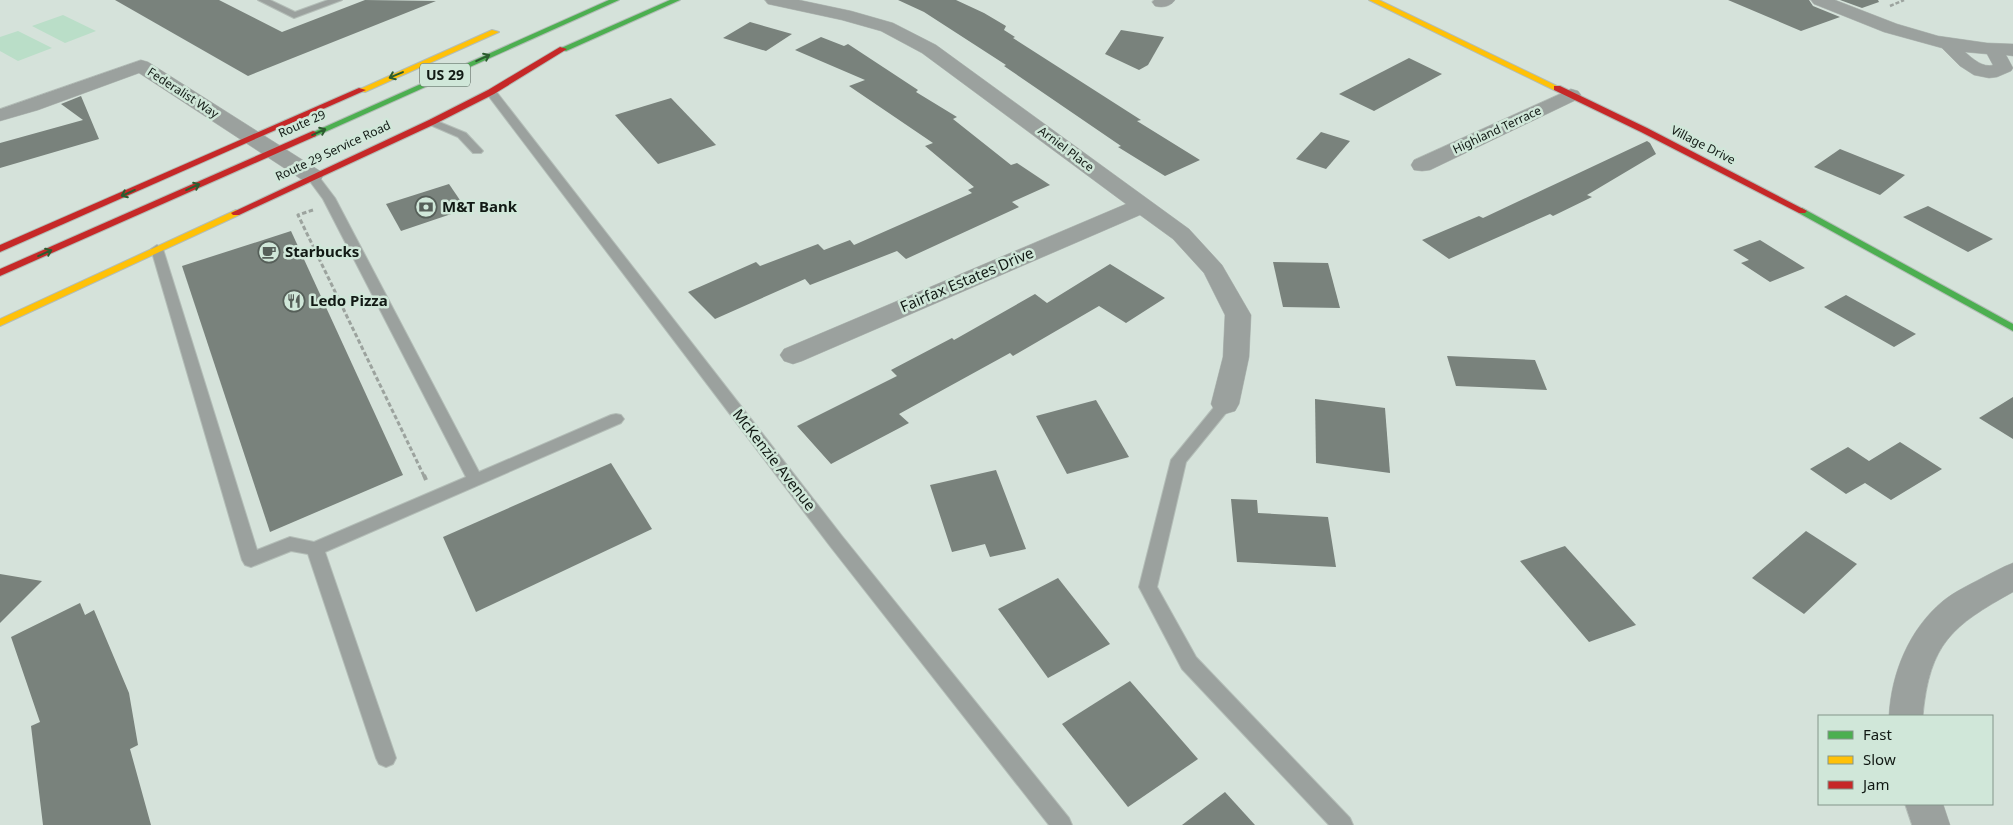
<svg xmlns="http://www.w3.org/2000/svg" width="2013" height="825" font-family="'Noto Sans',sans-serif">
	<rect width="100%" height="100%" fill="#d5e2da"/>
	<g fill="#badec8">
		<path d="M63,15L96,31L65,43L32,26Z"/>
		<path d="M18,31L52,48L18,61L0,51V37Z"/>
	</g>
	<g fill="#79827c">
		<path d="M115,0H219L282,32L365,0L436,1L248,76Z"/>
		<path d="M898,0H956L984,13L1006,26L1004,30L1015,37L1013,38L1141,120L1137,121L1200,160L1165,176L1118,147L1121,146L1004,66L1006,65L924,12Z"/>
		<path d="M1728,0H1809L1813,6L1840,17L1801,31Z"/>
		<path d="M1840,0H1878L1879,2L1862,8Z"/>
		<path d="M750,22L792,34L766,51L723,38Z"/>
		<path d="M1121,30L1164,37L1148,65L1139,70L1105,54Z"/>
		<path d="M821,37L844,46L848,44L918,90L916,92L957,117L953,119L1011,165L1017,163L1050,185L1012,202L1019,207L906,259L897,251L810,285L805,279L715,319L688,292L756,262L760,266L818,244L824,250L850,240L854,245L972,193L968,190L974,187L925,146L933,143L849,86L865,80L795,50Z"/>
		<path d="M1409,58L1442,74L1374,111L1339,94Z"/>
		<path d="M81,96L99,139L0,168V143L83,120L61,104Z"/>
		<path d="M671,98L716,145L658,164L615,115Z"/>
		<path d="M1321,132L1350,141L1326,169L1296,159Z"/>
		<path d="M1647,141L1650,143L1656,154L1587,195L1592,197L1553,216L1550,214L1449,259L1422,240L1479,216L1483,218Z"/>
		<path d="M1840,149L1905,175L1880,195L1814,167Z"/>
		<path d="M449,184L466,209L401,231L386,204Z"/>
		<path d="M1928,206L1993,239L1968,252L1903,217Z"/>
		<path d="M291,231L403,475L270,532L182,266Z"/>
		<path d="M1760,240L1805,268L1770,282L1741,263L1749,260L1733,250Z"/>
		<path d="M1273,262L1328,263L1340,308L1283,307Z"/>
		<path d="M1110,264L1165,298L1126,323L1099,306L1013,356L1010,353L899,414L909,423L831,464L797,426L897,376L891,370L952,338L954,340L1035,294L1047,303Z"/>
		<path d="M1846,295L1916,334L1894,347L1824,307Z"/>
		<path d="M1447,356L1535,360L1547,390L1456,386Z"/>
		<path d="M2013,397V439L1979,418Z"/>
		<path d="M1315,399L1385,408L1390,473L1316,463Z"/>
		<path d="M1096,400L1129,457L1067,474L1036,416Z"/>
		<path d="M1900,442L1942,469L1891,500L1865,483L1846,494L1810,469L1848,447L1869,461Z"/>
		<path d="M611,463L652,529L476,612L443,537Z"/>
		<path d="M996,470L1026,549L990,557L985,544L952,552L930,485Z"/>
		<path d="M1231,499L1257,500L1258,513L1328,517L1336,567L1237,562Z"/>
		<path d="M1806,531L1857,564L1804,614L1752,578Z"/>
		<path d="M1565,546L1636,625L1589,642L1520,561Z"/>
		<path d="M0,574L42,581L0,623Z"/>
		<path d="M1058,578L1110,644L1048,678L998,609Z"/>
		<path d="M80,603L85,615L94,610L129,693L138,745L130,749L151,825H43L31,726L40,722L11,637Z"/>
		<path d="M1130,681L1198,759L1128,807L1062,724Z"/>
		<path d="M1225,792L1255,825H1182Z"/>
	</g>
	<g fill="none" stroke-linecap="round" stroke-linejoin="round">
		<g stroke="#b3bdb7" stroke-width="2">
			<g id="lane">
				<path d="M258,0H270L295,12L328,0H342L294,18Z"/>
				<path d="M491,89L495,90L842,536L1069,818L1072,825H1049L830,546L487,94L486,92Z"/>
				<path d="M432,119L466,133L483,151L481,153H473L458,137L428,124L426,122Z"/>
				<path d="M312,172L316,173L335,198L479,472L611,415L616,414L621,415L624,419L621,423L325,552L396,758L393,764L386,767L379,764L376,758L308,554L291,551L251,567L245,565L242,560L151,249L157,245L163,249L257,550L290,537L314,542L466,477L323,199L306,176Z"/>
				<path d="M1225,399L1230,400L1232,404L1230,408L1186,462L1157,587L1196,657L1350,818L1353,825H1329L1182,669L1139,587L1171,460L1220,400Z"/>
			</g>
		</g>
		<g stroke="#b3bdb7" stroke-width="1">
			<g id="street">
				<path d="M765,0H799L851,11L893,23L936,45L1189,229L1222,265L1251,315L1249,357L1239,404L1235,411L1225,414L1215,411L1211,404L1223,357L1225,315L1204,273L1173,239L1140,215L802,361L793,364L784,361L780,355L784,349L1126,204L922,53L881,31L842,20L768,4Z"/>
				<path d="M1154,0H1175C1170,7 1162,8 1155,6L1152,2Z"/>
				<path d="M1811,0H1835L1897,24L1938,36L1987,43L2013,44V56L2006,55L2013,68L2011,71L1997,77L1989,78L1974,75L1960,66L1942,48L1884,32L1814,4ZM1965,52L1987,54L1993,65C1983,68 1973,59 1965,52Z"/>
				<path d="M141,60L148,62L320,171L323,176L320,181L312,182L304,181L139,73L38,110L0,121V109Z"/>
				<path d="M1571,89L1578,91L1581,95L1578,99L1430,170L1422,171L1414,170L1411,165L1414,160Z"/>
				<path d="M2013,563V592C1952,626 1930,643 1923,716H1889C1891,674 1909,629 1943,601C1954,592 1969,585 1982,578C1992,573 2002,567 2013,563Z"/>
				<path d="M1905,804H1943L1950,825H1912Z"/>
			</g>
		</g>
		<g stroke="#b3bdb7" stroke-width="2">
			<g id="fast">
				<path d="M609,0H619L316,136L313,137L309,134Z"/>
				<path d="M670,0H680L566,51L559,49Z"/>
				<path d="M1802,208L2013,324V331L1799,213V209Z"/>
			</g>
		</g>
		<g stroke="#b3bdb7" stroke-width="2">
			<g id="slow">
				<path d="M1369,0H1379L1561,88L1554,90Z"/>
				<path d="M492,30L499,32L365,92L358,90Z"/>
				<path d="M236,210L241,213L239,215L0,326V319Z"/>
			</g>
		</g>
		<g stroke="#b3bdb7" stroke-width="2">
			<g id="jam">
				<path d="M560,47L567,49L494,94L435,124L239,215H233L231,213L429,120L488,90Z"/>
				<path d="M1554,86H1560L1647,128L1807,211L1805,213H1799L1641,132L1554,90Z"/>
				<path d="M359,88L366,90L0,252V245Z"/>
				<path d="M313,131L316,132V136L0,276V269Z"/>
			</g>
		</g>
		<path stroke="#9ca39e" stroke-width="2.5" stroke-dasharray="4 2" stroke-linecap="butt" d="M1890,6L1904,0"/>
		<path stroke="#9ca39e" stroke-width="3" stroke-dasharray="4.5 2.5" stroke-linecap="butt" d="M313,210L298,215L424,476"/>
		<path stroke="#9ca39e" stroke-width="4" stroke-dasharray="6 3" stroke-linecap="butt" d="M424,475L426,480"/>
		<use href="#lane" fill="#9ba19e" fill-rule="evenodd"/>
		<use href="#street" fill="#9ba19e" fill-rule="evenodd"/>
		<use href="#fast" fill="#4caf50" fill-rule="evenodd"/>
		<use href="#slow" fill="#ffc107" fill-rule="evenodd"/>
		<use href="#jam" fill="#c62828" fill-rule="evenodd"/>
	</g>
	<defs><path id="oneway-shaft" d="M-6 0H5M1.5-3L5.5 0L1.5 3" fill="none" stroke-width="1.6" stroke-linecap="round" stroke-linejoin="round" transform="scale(1.25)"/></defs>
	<g stroke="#2c5c2f">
		<use href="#oneway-shaft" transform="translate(483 58) rotate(-25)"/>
		<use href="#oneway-shaft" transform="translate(396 75) rotate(157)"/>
		<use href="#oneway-shaft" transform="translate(319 132) rotate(-24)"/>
		<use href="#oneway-shaft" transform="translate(193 187) rotate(-24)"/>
		<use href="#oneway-shaft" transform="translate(128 193) rotate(156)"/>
		<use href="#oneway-shaft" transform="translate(45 253) rotate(-24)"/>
	</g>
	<defs>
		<g id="bank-ring" transform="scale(1.125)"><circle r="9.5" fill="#d0e7d9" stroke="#565f59" stroke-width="1.5"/><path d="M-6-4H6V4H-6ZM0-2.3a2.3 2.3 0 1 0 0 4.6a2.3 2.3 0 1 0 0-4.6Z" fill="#565f59"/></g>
		<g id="cafe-ring" transform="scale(1.125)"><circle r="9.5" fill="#d0e7d9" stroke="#565f59" stroke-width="1.5"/><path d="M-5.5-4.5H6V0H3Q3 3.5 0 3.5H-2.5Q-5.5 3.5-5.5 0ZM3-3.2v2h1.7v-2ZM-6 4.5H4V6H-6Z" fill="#565f59"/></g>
		<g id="restaurant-ring" transform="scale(1.125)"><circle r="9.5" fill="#d0e7d9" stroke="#565f59" stroke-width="1.5"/><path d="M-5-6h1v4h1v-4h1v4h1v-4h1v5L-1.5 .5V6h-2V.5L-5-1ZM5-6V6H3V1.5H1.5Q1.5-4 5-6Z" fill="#565f59"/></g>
	</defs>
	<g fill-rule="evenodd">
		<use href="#bank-ring" x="426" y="207"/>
		<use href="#cafe-ring" x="269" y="252"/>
		<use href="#restaurant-ring" x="294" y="301"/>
	</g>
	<g text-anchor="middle" stroke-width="5" stroke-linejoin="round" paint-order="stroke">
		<g font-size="12" fill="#111914" stroke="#d0e7d9">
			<text transform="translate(183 93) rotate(33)" y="4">Federalist Way</text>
			<text transform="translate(302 124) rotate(-24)" y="4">Route 29</text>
			<text transform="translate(1497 130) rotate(-25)" y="4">Highland Terrace</text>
			<text transform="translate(1703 145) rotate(27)" y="4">Village Drive</text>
			<text transform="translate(1066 149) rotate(37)" y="4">Arniel Place</text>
			<text transform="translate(333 151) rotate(-25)" y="4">Route 29 Service Road</text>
		</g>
		<rect fill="#d0e7d9" stroke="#4a574f" stroke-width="1" x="420" y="63.5" width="50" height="23" rx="4"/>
		<g font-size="14" font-weight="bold" fill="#111914">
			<text x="445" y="80">US 29</text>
		</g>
		<g font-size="15" font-weight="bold" fill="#111914" stroke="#d0e7d9" text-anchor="start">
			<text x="442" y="212">M&amp;T Bank</text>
			<text x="285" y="257">Starbucks</text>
			<text x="310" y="306">Ledo Pizza</text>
		</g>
		<g font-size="15" fill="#111914" stroke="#d0e7d9">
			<text transform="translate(967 280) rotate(-23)" y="5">Fairfax Estates Drive</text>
			<text transform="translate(774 460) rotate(52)" y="5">McKenzie Avenue</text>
		</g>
	</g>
	<rect x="1818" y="715" width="175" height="90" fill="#d0e7d9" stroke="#84958a"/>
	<rect x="1828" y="731" width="25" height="8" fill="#4caf50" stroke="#84958a"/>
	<text x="1863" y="740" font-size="15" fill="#111914">Fast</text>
	<rect x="1828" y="756" width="25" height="8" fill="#ffc107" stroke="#84958a"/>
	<text x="1863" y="765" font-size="15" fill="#111914">Slow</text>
	<rect x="1828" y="781" width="25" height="8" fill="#c62828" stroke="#84958a"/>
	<text x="1863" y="790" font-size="15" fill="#111914">Jam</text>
</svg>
